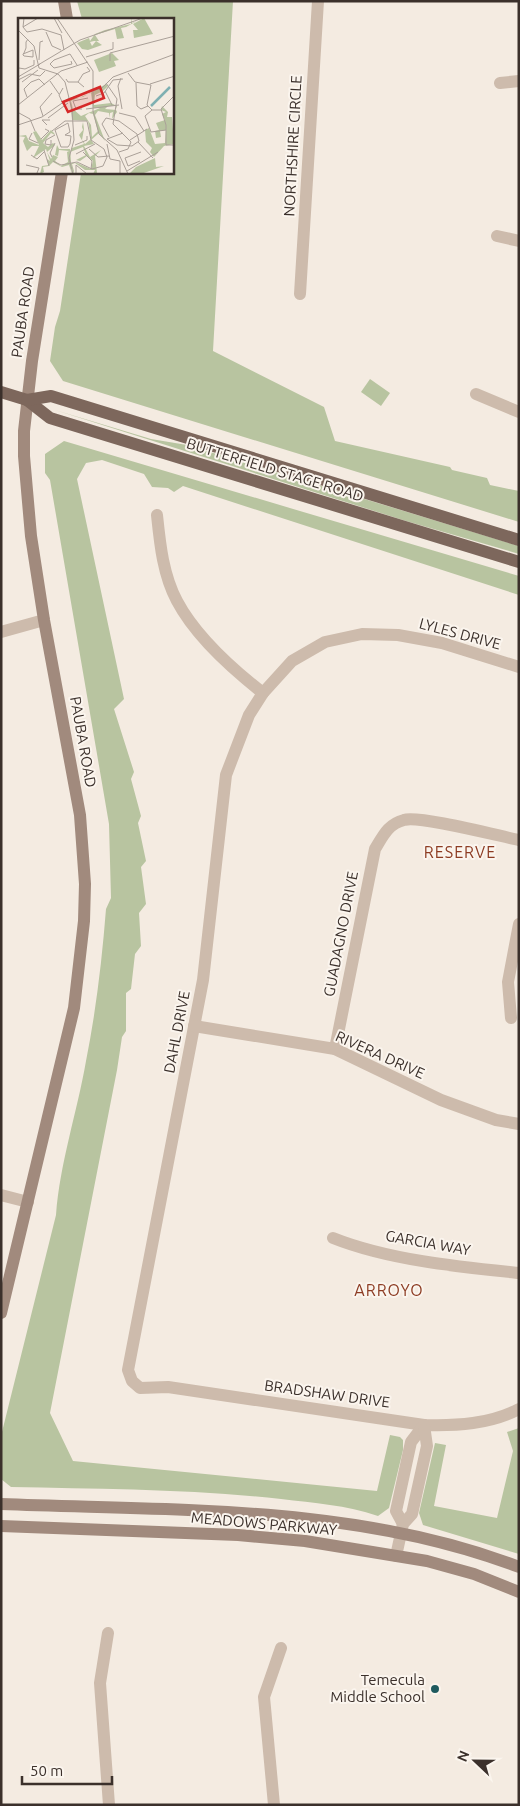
<svg xmlns="http://www.w3.org/2000/svg" width="520" height="1806" font-family="Ubuntu,sans-serif">
	<rect width="100%" height="100%" fill="#f4ebe1"/>
	<g fill="#b8c4a0">
		<path d="M77,1H233L213,351L324,407L335,441L450,467L452,470L487,478L490,485L519,491V522L63,381L50,361L55,327L60,311L81,173L172,172V19H82Z"/>
		<path d="M370,379L390,393L381,406L361,392Z"/>
		<path d="M55,410L151,439L187,445L519,546V554L406,521Z"/>
		<path d="M64,441L519,576V595L183,486L174,492L168,488L152,487L144,474L102,460L86,463L77,479L124,699L114,709L134,772L131,779L141,816L138,823L146,861L141,867L146,904L139,913L141,946L135,954L131,989L126,993V1031L122,1037L117,1070L50,1413L73,1461L377,1491L390,1435L400,1437L403,1440V1450L389,1508L378,1516C346,1505 314,1503 281,1499C191,1489 101,1489 11,1487L1,1479V1436L56,1215C60,1162 77,1113 86,1061C96,1011 102,960 106,909L111,898L109,824L50,480L45,473V454Z"/>
		<path d="M519,1428V1554L423,1525L419,1513L435,1443L446,1445L434,1506L497,1518L513,1451L507,1432Z"/>
	</g>
	<g fill="none" stroke-linecap="round" stroke-linejoin="round">
		<g stroke="#cdbbac" stroke-width="12">
			<path d="M500,83L519,81"/>
			<path d="M497,236L519,241"/>
			<path d="M300,294L318,1"/>
			<path d="M476,394L519,412"/>
			<path d="M157,515C160,544 163,575 177,601C196,637 231,668 263,693"/>
			<path d="M1,632L44,620"/>
			<path d="M519,667L442,643L398,635L362,634L325,642L292,661L263,693L249,715L226,775L203,980L128,1370L132,1381L140,1388L168,1387L424,1425C457,1426 490,1424 519,1409"/>
			<path d="M511,1018L508,982L519,924"/>
			<path d="M194,1026L335,1049L441,1100L496,1120L519,1124"/>
			<path d="M335,1049L375,849C383,836 388,824 404,820C418,815 499,836 519,840"/>
			<path d="M1,1195L28,1202"/>
			<path d="M333,1238C388,1260 460,1267 519,1273"/>
			<path d="M403,1524L396,1511L411,1442L424,1425"/>
			<path d="M396,1556L403,1524L412,1514L427,1446L424,1425"/>
			<path d="M108,1633L100,1683L109,1805"/>
			<path d="M274,1805L264,1697L281,1648"/>
		</g>
		<g stroke="#a18a7d" stroke-width="12">
			<path d="M64,1L67,19"/>
			<path d="M1,1313L74,1008L84,921L85,884L80,815L44,620L31,536L24,456V431L32,361L62,172"/>
			<path d="M1,1504C174,1511 355,1504 519,1567"/>
			<path d="M1,1526L238,1535L305,1541L427,1561L474,1574L519,1592"/>
		</g>
		<g stroke="#7d675c" stroke-width="12">
			<path d="M1,392L27,400L50,418L519,562"/>
			<path d="M27,400L51,396L519,540"/>
		</g>
	</g>
	<circle fill="#1f5a5e" stroke="#fbf5ee" stroke-width="2" cx="435" cy="1689" r="5"/>
	<g text-anchor="middle" stroke-width="4" stroke-linejoin="round" paint-order="stroke">
		<g font-size="15" fill="#3b302b" stroke="#fbf5ee">
			<text transform="translate(293 146) rotate(-87)" y="5">NORTHSHIRE CIRCLE</text>
			<text transform="translate(23 312) rotate(-82)" y="5">PAUBA ROAD</text>
			<text transform="translate(275 470) rotate(17)" y="5">BUTTERFIELD STAGE ROAD</text>
			<text transform="translate(460 634) rotate(15)" y="5">LYLES DRIVE</text>
			<text transform="translate(83 742) rotate(80)" y="5">PAUBA ROAD</text>
			<text transform="translate(341 934) rotate(-79)" y="5">GUADAGNO DRIVE</text>
			<text transform="translate(177 1032) rotate(-79)" y="5">DAHL DRIVE</text>
			<text transform="translate(380 1055) rotate(24)" y="5">RIVERA DRIVE</text>
			<text transform="translate(428 1243) rotate(10)" y="5">GARCIA WAY</text>
			<text transform="translate(327 1394) rotate(8)" y="5">BRADSHAW DRIVE</text>
			<text transform="translate(264 1524) rotate(5)" y="5">MEADOWS PARKWAY</text>
		</g>
		<g font-size="15" fill="#3b302b" stroke="#fbf5ee" text-anchor="end">
			<text x="425" y="1685">Temecula<tspan x="425" dy="17">Middle School</tspan></text>
		</g>
		<g font-size="16" letter-spacing="1" fill="#8c3b22" stroke="#fbf5ee">
			<text x="460" y="858">RESERVE</text>
			<text x="389" y="1296">ARROYO</text>
		</g>
	</g>
	<g transform="translate(18 18)">
		<rect width="156" height="156" fill="#f4ebe1"/>
		<path d="M113,0L114,5L119,3L108,9L103,10L106,20L99,21L97,11L77,17L81,23H76L72,24L74,28L78,23L84,27L70,32L64,31L59,25L71,20L72,23L77,16L87,12L113,6ZM126,0L135,16L116,20L115,12H120L115,6ZM94,35L101,42L96,43L98,48L81,54L76,42ZM88,66L90,68L85,73L77,77L76,87L93,85L99,88L98,91V88H90L87,91L98,92L99,94L94,101L95,94L92,95V100L91,95L80,93L77,97L87,123L81,115L73,122L76,126L66,128L72,139L83,132L77,138L79,155L75,156L77,152H67L57,145L54,146L56,153L55,156L53,145H59L73,151L75,143L69,138L62,143L58,142L68,137L65,129L52,134L54,130L66,126L61,117L65,112L64,109L65,104L66,111L64,122L67,126L73,121L70,103L54,102L52,81L65,79ZM73,75L75,90H82L63,98L55,91L53,83ZM71,95L75,96L80,113L74,119L73,107L67,98ZM144,88L150,94L149,99H154L156,126L146,128L136,139L132,134L134,130L128,124L127,112L131,110L137,126L147,125L148,112L142,113L143,119L138,120L137,113L141,112L138,105L147,102L144,96L148,94L143,92ZM33,112L36,115L37,117L33,115L25,125L30,129L35,125L37,127L29,134L33,141L35,137L40,139L37,143L43,148L50,144L49,134L51,133L41,132L40,138L37,137L39,127L41,131H52L54,156L51,147L44,149L35,144L31,148L25,149L26,154L22,156L24,148L31,147L29,143V141L32,143L28,131L15,140L21,128H14L9,133L5,123L7,119L0,118L8,117L11,123L21,127L15,114L18,113L24,122ZM137,140L138,149L146,148L123,156H111L118,149Z" fill="#b8c4a0" fill-rule="evenodd"/>
		<path fill="none" stroke="#7fb0b2" stroke-width="2.5" d="M133,88L152,69"/>
		<path fill="none" stroke="#aaa098" stroke-width="1" d="M6,0L5,9L9,14L24,11L43,17L46,32M36,0L44,15M39,0L75,53V93L81,116L99,132L110,156M5,9L20,0M0,12L16,28L21,50L40,56L47,64L54,92L56,122L51,140L55,156M28,14L34,28L43,32M5,36L15,32V39L6,38L5,37V36L6,35L8,30V24L10,21M68,39L95,31V24M21,42L22,24L25,23M36,42L32,46L36,50L54,46L53,43M36,42L52,36L59,47M92,43V35L157,18M20,47L62,22L125,0M1,50L7,51L16,47V42M110,55L117,64L133,67L129,87L134,92H143M0,59L22,46M103,60L100,68L104,91M48,61L50,64H60L66,69M0,62L12,56L22,58L27,53M32,63L41,76M4,64L20,52M60,64L65,56L72,53L69,49M88,65L99,81L95,106L113,124L110,131L101,134M118,65L119,88L123,91L130,88M132,66L157,58M74,73L84,70L95,59L157,36M87,73L94,87M157,77L143,91L148,107V127H157M78,78L86,75L95,62L105,61M9,79L6,71L13,64L21,61L27,67M45,86L41,77L45,70M0,87L43,53L70,44M64,91H58L55,83L70,80M68,91L101,87M134,92L127,98L133,114L148,112M1,95L12,101L17,113M101,95L117,99L126,113M25,98L22,89L34,75M30,100L50,85M50,105L52,114L47,117L53,118L52,126L50,129H43L37,112ZM0,107L24,99L50,81L74,73M29,107L24,102H32M34,113L47,103H69L73,122L86,131L89,139L85,148L74,151L59,144L43,147L35,143M14,115L11,121L20,125M91,119L84,106L88,100L101,103L119,116L121,123L114,128L99,127L89,121L105,115M23,121L31,113L27,111M33,122V127L27,126L28,122L37,117M112,122L129,111M120,124L135,140M89,126L92,141L102,143V156M57,127L69,122V118M71,131L80,139L91,138M26,132L31,148M65,134L74,143L73,151M58,136L77,126M13,137L19,141L26,134M34,139L32,135L37,125M122,143L110,148L107,140L123,134M8,147L21,150L19,155M109,153L140,134M58,156V147L69,156"/>
		<path fill="#d62828" fill-opacity="0.15" stroke="#d62828" stroke-width="2.5" d="M82,69L86,80L50,94L45,84Z"/>
		<rect width="156" height="156" fill="none" stroke="#3b302b" stroke-width="2.5"/>
	</g>
	<rect width="520" height="1806" fill="none" stroke="#3b302b" stroke-width="5"/>
	<g transform="translate(475 1761) rotate(292)" stroke="#fbf5ee" stroke-width="4" paint-order="stroke">
	<path d="M0-4L9 19L0 12L-9 19Z" fill="#3b302b"/>
	<text y="-8" font-size="14" font-weight="bold" text-anchor="middle" fill="#3b302b">N</text>
	</g>
	<path d="M22 1776v8h90v-8" fill="none" stroke="#3b302b" stroke-width="2.5"/>
	<text x="30" y="1776" font-size="15" fill="#3b302b" stroke="#fbf5ee" stroke-width="4" paint-order="stroke">50 m</text>
</svg>
